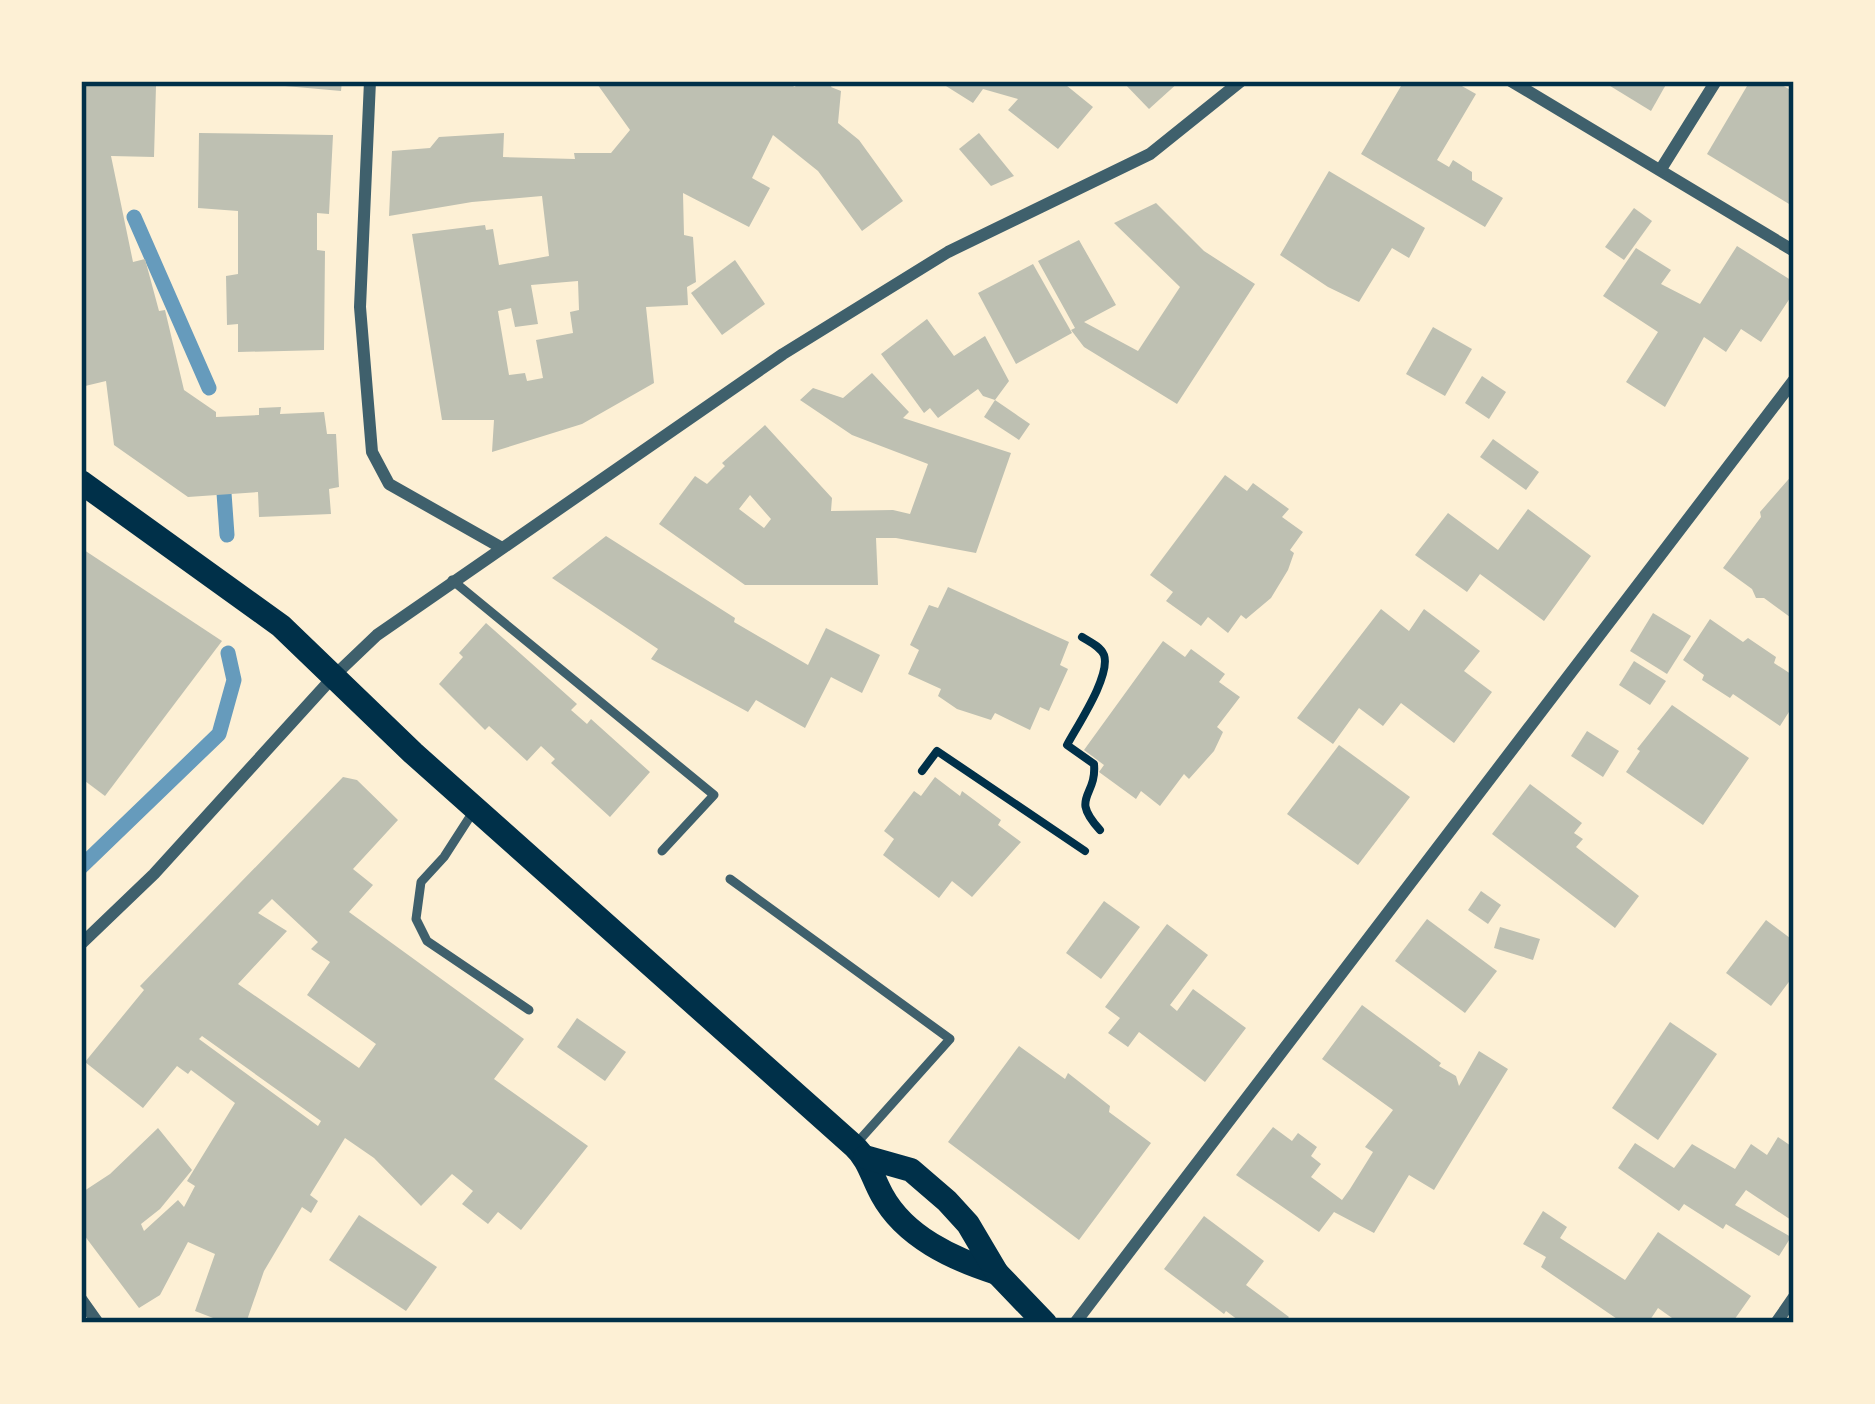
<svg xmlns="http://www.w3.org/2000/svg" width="1875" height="1404" font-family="'Asap Condensed',sans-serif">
	<rect width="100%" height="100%" fill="#fdf0d5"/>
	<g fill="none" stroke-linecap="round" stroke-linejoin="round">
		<g stroke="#669bbc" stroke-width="15">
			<path d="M134,217L209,388"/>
			<path d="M224,493L227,535"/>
			<path d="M81,867L219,734L234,680L228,653"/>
		</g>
	</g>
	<g fill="#bec0b2" fill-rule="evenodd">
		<path d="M81,81H152V85L156,86L154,157L111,156L133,262L145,259L159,311L165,310L184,390L216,412V417L259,415V408L281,407L280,414L324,412L327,434H336L339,487L329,489L331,514L259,517L258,492L188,497L114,445L106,381L81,387Z"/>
		<path d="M286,81H342L341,91L285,86Z"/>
		<path d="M595,81H721L725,86L727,81H782L795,87L798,81H834L831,87L841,91L838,123L859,140L903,201L862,231L818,171L773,135L752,178L770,188L749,227L683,193L684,235L693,237L696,282L687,287L688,305L646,307L654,383L582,424L492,452L494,420H442L412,234L485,225L486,230L493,229L499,265L549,256L542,196L472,202L389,216L392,151L430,148L439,137L504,133L503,157L575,159L574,153H611L630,130ZM578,281L579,310L570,312L573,333L536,340L543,378L527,381L525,373L509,375L498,311L511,308L515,327L538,324L531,285Z"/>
		<path d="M938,81H1061L1093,107L1058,149L1008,110L1018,99L983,89L973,103Z"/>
		<path d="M1122,81H1180L1149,109Z"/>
		<path d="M1404,81H1453L1476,94L1437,160L1449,167L1453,160L1472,172V180L1503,198L1485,227L1361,154Z"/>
		<path d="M1602,81H1668L1651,111Z"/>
		<path d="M1750,81H1775L1794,92V207L1707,154Z"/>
		<path d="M199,133L333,135L329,214L317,213V250L325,251L324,350L238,352V324L227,325L226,276L238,274V211L198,208Z"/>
		<path d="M979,133L1014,176L991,186L959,149Z"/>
		<path d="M1329,171L1425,228L1409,258L1392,248L1359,302L1328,287L1280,255Z"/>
		<path d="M1156,203L1204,251L1255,284L1177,404L1084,347L1071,330L1075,328L1038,261L1079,240L1116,305L1084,322L1138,351L1180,287L1114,223Z"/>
		<path d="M1634,208L1652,221L1624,260L1605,247Z"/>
		<path d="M1737,246L1794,282V292L1761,342L1741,329L1726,352L1704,337L1665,407L1626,382L1658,332L1603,296L1636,248L1671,270L1661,284L1700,304Z"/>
		<path d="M735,260L765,304L722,335L691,293Z"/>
		<path d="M1033,264L1072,333L1016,364L978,293Z"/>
		<path d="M927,319L954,356L985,336L1009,381L995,400L983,396L978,389L938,418L930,408L924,413L881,354Z"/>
		<path d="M1433,327L1472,349L1445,396L1406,374Z"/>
		<path d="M872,373L909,412L903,418L1011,453L976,553L896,538H876L878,585H745L659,524L695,476L707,484L725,466L722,463L765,425L832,498L831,511L893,510L910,514L928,464L852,435L800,400L813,388L843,398ZM750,495L771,519L764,528L739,509Z"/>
		<path d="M1482,376L1506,392L1489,419L1465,403Z"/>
		<path d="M995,400L1030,424L1019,440L984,417Z"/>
		<path d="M1493,439L1539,472L1526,490L1480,457Z"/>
		<path d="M1794,473V620L1764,598H1756L1752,589L1723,568L1761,517L1760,512Z"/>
		<path d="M1225,475L1247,491L1253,483L1289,509L1282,517L1303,532L1290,550L1294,553L1288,570L1271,598L1246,619L1241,615L1228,633L1208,617L1201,626L1166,601L1173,592L1150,575Z"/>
		<path d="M1528,509L1591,556L1544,621L1480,574L1467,592L1415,555L1448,513L1498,550Z"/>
		<path d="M606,536L735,618L734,622L808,665L826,628L880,655L862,693L831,677L805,728L756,700L748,712L651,659L658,649L552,578Z"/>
		<path d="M81,548L222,641L105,796L81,778Z"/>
		<path d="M948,587L1069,642L1060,665L1068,669L1049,711L1040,707L1030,730L995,713L991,720L957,709L938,696L941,689L908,674L919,650L910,645L929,605L938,608Z"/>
		<path d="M1381,609L1409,631L1424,609L1480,651L1464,671L1492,692L1454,743L1401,703L1383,726L1359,708L1333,744L1297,718Z"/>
		<path d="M1653,613L1691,636L1667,674L1630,651Z"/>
		<path d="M1710,619L1743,642L1748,638L1776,657L1774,663L1794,676V704L1780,726L1733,694L1730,698L1702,680L1704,675L1683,660Z"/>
		<path d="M486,623L577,704L571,710L587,724L591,719L650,772L610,817L551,763L555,759L541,746L527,761L489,726L485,730L439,684L463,657L459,653Z"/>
		<path d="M1163,641L1185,657L1191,649L1225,674L1219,682L1240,697L1217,727L1223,732L1214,751L1189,779L1184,774L1160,806L1141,791L1136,799L1099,772L1104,765L1084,750Z"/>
		<path d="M1634,661L1666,681L1650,705L1619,685Z"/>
		<path d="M1672,705L1749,758L1703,825L1626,772L1640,751L1637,749Z"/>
		<path d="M1587,731L1619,751L1603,777L1571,756Z"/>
		<path d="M1339,745L1410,797L1358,865L1287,814Z"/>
		<path d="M343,777L357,780L398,820L353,869L373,885L349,912L524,1039L494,1079L588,1146L521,1230L498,1212L488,1224L462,1204L473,1191L452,1174L421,1206L374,1158L345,1138L310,1195L318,1201L311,1213L302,1207L264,1271L246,1323H226L195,1311L215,1254L188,1242L160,1295L139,1308L81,1231V1193L110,1174L158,1128L192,1170L160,1209L141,1224L144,1231L178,1200L184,1207L195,1186L187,1181L235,1103L191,1070L188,1074L177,1066L143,1108L85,1062L144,990L140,986ZM272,899L318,942L311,949L330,962L307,995L376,1044L359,1068L238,984L287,931L258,913ZM202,1036L321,1121L318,1126L199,1039Z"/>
		<path d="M935,777L960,796L962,791L1001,820L998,825L1021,842L972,897L952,881L939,898L883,855L894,839L884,831L914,791L921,796Z"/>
		<path d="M1530,784L1582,823L1574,833L1583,839L1576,847L1639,896L1615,928L1492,834Z"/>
		<path d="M1481,891L1501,905L1488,924L1468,910Z"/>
		<path d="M1104,901L1140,927L1101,979L1066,953Z"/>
		<path d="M1427,919L1497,971L1465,1013L1395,961Z"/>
		<path d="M1766,920L1794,941V975L1771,1006L1726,973Z"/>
		<path d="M1167,924L1208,955L1170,1005L1177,1011L1193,989L1246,1028L1205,1082L1139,1032L1128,1047L1108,1033L1120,1018L1105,1007Z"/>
		<path d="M1500,927L1540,939L1533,960L1494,948Z"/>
		<path d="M1362,1005L1441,1063L1439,1066L1456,1076L1459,1086L1479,1051L1508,1069L1434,1190L1409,1175L1374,1233L1334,1212L1319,1232L1236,1175L1273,1127L1292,1141L1298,1133L1317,1147L1311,1156L1321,1164L1311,1177L1342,1200L1350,1189L1373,1152L1365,1147L1393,1110L1322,1059Z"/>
		<path d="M577,1018L626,1052L605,1081L557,1047Z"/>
		<path d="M1670,1022L1717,1054L1658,1140L1612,1108Z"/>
		<path d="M1019,1046L1065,1079L1068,1073L1110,1106L1109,1112L1151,1143L1079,1240L948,1142Z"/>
		<path d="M1778,1137L1794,1148V1222L1746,1190L1735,1205L1791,1237L1779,1256L1726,1224L1723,1229L1684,1204L1679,1211L1618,1168L1635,1143L1674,1168L1692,1144L1735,1169L1751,1144L1767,1155Z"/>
		<path d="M1543,1211L1567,1227L1560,1238L1625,1280L1658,1232L1751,1296L1732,1323H1679L1658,1308L1648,1323H1623L1541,1267L1546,1257L1523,1244Z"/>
		<path d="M359,1215L437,1267L406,1311L329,1260Z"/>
		<path d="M1204,1216L1264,1261L1246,1285L1289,1317L1284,1323H1242L1226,1311L1224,1314L1164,1269Z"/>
	</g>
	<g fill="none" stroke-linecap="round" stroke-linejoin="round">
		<g stroke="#003049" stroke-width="8">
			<path d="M1082,637C1090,642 1100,646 1104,655C1111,676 1077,726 1067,745L1094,764C1097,798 1069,796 1100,830"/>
			<path d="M922,771L937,751L1085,851"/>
		</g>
		<g stroke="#3f606c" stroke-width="9">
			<path d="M452,580L714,795L662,851"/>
			<path d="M473,812L444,857L421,882L416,919L427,941L529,1010"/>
			<path d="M730,879L950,1039L855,1145"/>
		</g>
		<g stroke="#3f606c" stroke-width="12">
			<path d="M370,81L360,307L372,452L389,484L502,548"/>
			<path d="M1511,81L1794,251"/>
			<path d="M1661,169L1716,81"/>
			<path d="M81,944L154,874L334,676L377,635L783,354L948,252L1150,154L1241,81"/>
			<path d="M81,1299L98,1323"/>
			<path d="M1075,1323L1794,380"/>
			<path d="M1776,1323L1794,1297"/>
		</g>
		<g stroke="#003049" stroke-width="24">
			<path d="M81,482L281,626L413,753L854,1146C869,1160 872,1177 882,1195C905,1237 953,1259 997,1273"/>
			<path d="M865,1157L911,1170L947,1201L968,1224L997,1273L1045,1323"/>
		</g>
	</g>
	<rect width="1875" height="1404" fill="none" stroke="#fdf0d5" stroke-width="168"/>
	<rect x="84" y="84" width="1707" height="1236" fill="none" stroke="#003049" stroke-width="4.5"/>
</svg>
